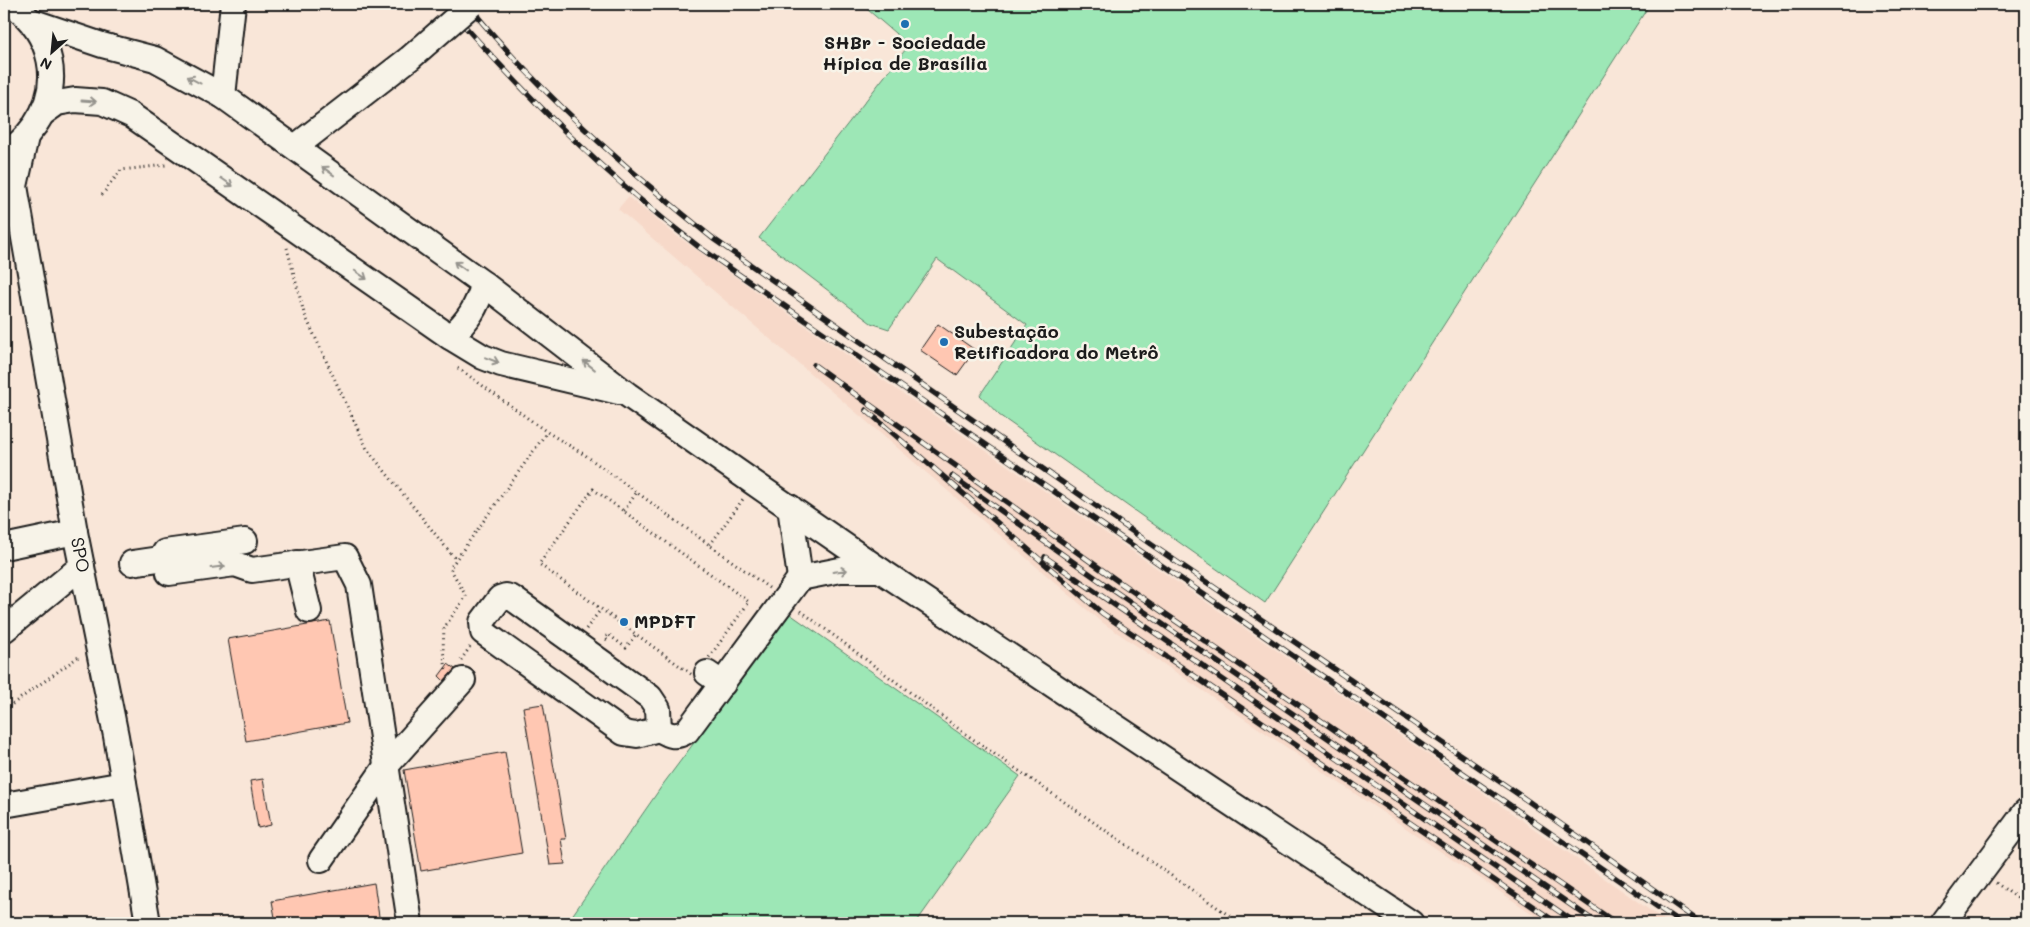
<svg xmlns="http://www.w3.org/2000/svg" width="2030" height="927" font-family="Mali,sans-serif">
	<rect width="100%" height="100%" fill="#f9e6d8"/>
	<filter id="ink" filterUnits="userSpaceOnUse"><feTurbulence type="fractalNoise" baseFrequency=".02" numOctaves="2"/><feDisplacementMap in="SourceGraphic" scale="10" xChannelSelector="R" yChannelSelector="G"/><feConvolveMatrix kernelMatrix="1 2 1 2 8 2 1 2 1" color-interpolation-filters="sRGB"/></filter>
	<g filter="url(#ink)">
		<path fill="#f7d9c9" d="M628,197L677,236L867,369L1452,771L1668,923H1546L1100,621L618,209Z"/>
		<g fill="#9de7b6" stroke="#5c8269">
			<path d="M861,4H1650L1265,603L999,415L980,395L1027,325L937,259L889,329L871,323L759,238L909,45Z"/>
			<path d="M790,614L1020,776L918,920L922,923H567L664,783Z"/>
		</g>
		<g fill="#ffc7b2" stroke="#1c1c1c">
			<path d="M938,324L975,350L957,375L920,350Z"/>
			<path d="M330,621L347,723L246,741L228,639Z"/>
			<path d="M448,664L455,669L444,681L439,676Z"/>
			<path d="M543,704L566,839H561L565,864L550,865L523,707Z"/>
			<path d="M505,752L522,853L421,871L404,770Z"/>
			<path d="M263,779L271,825L258,828L250,781Z"/>
			<path d="M374,883L380,923H276L272,901Z"/>
		</g>
		<g fill="none" stroke-linecap="round" stroke-linejoin="round">
			<g stroke="#1c1c1c" stroke-width="28">
				<g id="minor">
					<path d="M31,21L102,45L155,59L223,96L484,284L628,395L754,483L880,570L1411,923"/>
					<path d="M223,96L233,4"/>
					<path d="M43,113L57,103L75,100L102,102L131,115L450,337L483,357L501,364L619,392"/>
					<path d="M26,137L15,186L75,532L116,736L148,923"/>
					<path d="M295,147L410,58"/>
					<path d="M4,153C17,147 27,136 35,125C64,83 52,34 12,4"/>
					<path d="M450,337C469,320 476,308 484,284"/>
					<path d="M790,507L800,578"/>
					<path d="M4,547L75,532"/>
					<path d="M165,552L245,541"/>
					<path d="M132,563L166,558"/>
					<path d="M297,563L309,611"/>
					<path d="M169,573L235,564L252,570L345,557L359,585L410,923"/>
					<path d="M506,596L512,598L650,697L658,709L659,729L637,735L624,733L483,632L482,622L500,598Z"/>
					<path d="M4,630L82,566"/>
					<path d="M707,673L723,684"/>
					<path d="M659,729C670,736 676,738 687,731L800,578L840,570H880"/>
					<path d="M4,805L124,784"/>
					<path d="M321,860L387,765L463,680"/>
					<path d="M1943,923L2026,811"/>
				</g>
			</g>
			<g stroke="#1c1c1c" stroke-width="3" stroke-dasharray="1 4" stroke-linecap="butt">
				<path d="M102,195L121,170L166,165"/>
				<path d="M287,248L304,313L367,449L456,560"/>
				<path d="M458,368L547,432L585,455L769,588"/>
				<path d="M593,489L749,602L695,677L539,564Z"/>
				<path d="M624,511L637,492"/>
				<path d="M710,545L743,499"/>
				<path d="M801,611L967,735L1240,923"/>
				<path d="M586,629L601,609"/>
				<path d="M607,640L605,638L608,634L626,648L636,634"/>
				<path d="M461,660L470,647"/>
				<path d="M446,669L443,650L444,628L466,596L450,568L547,432"/>
				<path d="M4,710L81,655"/>
				<path d="M1996,883L2026,904"/>
			</g>
			<use href="#minor" stroke="#f7f3e8" stroke-width="24"/>
			<g stroke="#1c1c1c" stroke-width="5.5">
				<g id="rail">
					<path d="M445,4C523,93 604,175 699,247L1681,923"/>
					<path d="M467,4C539,93 626,169 715,240L1152,545L1518,794L1701,923"/>
					<path d="M814,365L1122,584L1616,923"/>
					<path d="M866,410L1102,613L1557,923"/>
					<path d="M952,476L1110,588L1597,923"/>
					<path d="M1045,557L1576,923"/>
				</g>
			</g>
			<use href="#rail" stroke="#f7f3e8" stroke-width="4" stroke-dasharray="11" stroke-linecap="butt"/>
			<g stroke="#1c1c1c" stroke-width="28" stroke-linecap="butt">
				<path id="minor-bridge" d="M410,58L472,4"/>
			</g>
			<use href="#minor-bridge" stroke="#f7f3e8" stroke-width="24"/>
		</g>
		<defs><path id="oneway-shaft" d="M-6 0H5M1.5-3L5.5 0L1.5 3" fill="none" stroke-width="1.6" stroke-linecap="round" stroke-linejoin="round" transform="scale(1.25)"/></defs>
		<g stroke="#94928c">
			<use href="#oneway-shaft" transform="translate(194 80) rotate(-152)"/>
			<use href="#oneway-shaft" transform="translate(89 101) rotate(4)"/>
			<use href="#oneway-shaft" transform="translate(328 171) rotate(-144)"/>
			<use href="#oneway-shaft" transform="translate(227 182) rotate(35)"/>
			<use href="#oneway-shaft" transform="translate(460 266) rotate(-144)"/>
			<use href="#oneway-shaft" transform="translate(361 275) rotate(35)"/>
			<use href="#oneway-shaft" transform="translate(492 360) rotate(21)"/>
			<use href="#oneway-shaft" transform="translate(589 365) rotate(-142)"/>
			<use href="#oneway-shaft" transform="translate(218 567) rotate(-7)"/>
			<use href="#oneway-shaft" transform="translate(840 571) rotate(-7)"/>
		</g>
	</g>
	<g fill="#1f6fb2" stroke="#f7f3e8" stroke-width="2">
		<circle cx="905" cy="24" r="5"/>
		<circle cx="944" cy="342" r="5"/>
		<circle cx="624" cy="622" r="5"/>
	</g>
	<g text-anchor="middle" stroke-width="5" stroke-linejoin="round" paint-order="stroke">
		<g font-size="18" font-weight="bold" fill="#1c1c1c" stroke="#f7f3e8" text-anchor="start">
			<text x="905" y="49" text-anchor="middle">SHBr - Sociedade<tspan x="905" dy="21">Hípica de Brasília</tspan></text>
			<text x="954" y="338">Subestação<tspan x="954" dy="21">Retificadora do Metrô</tspan></text>
			<text x="634" y="628">MPDFT</text>
		</g>
		<g font-size="18" fill="#1c1c1c" stroke="#f7f3e8">
			<text transform="translate(80 555) rotate(79)" y="6">SPO</text>
		</g>
	</g>
	<rect width="2030" height="927" fill="none" stroke="#f7f3e8" stroke-width="20"/>
	<rect x="10" y="10" width="2010" height="907" fill="none" stroke="#1c1c1c" stroke-width="2" filter="url(#ink)"/>
	<g transform="translate(52 52) rotate(207)" stroke="#f7f3e8" stroke-width="4" paint-order="stroke">
	<path d="M0-4L9 19L0 12L-9 19Z" fill="#1c1c1c"/>
	<text y="-8" font-size="14" font-weight="bold" text-anchor="middle" fill="#1c1c1c">N</text>
	</g>
</svg>
